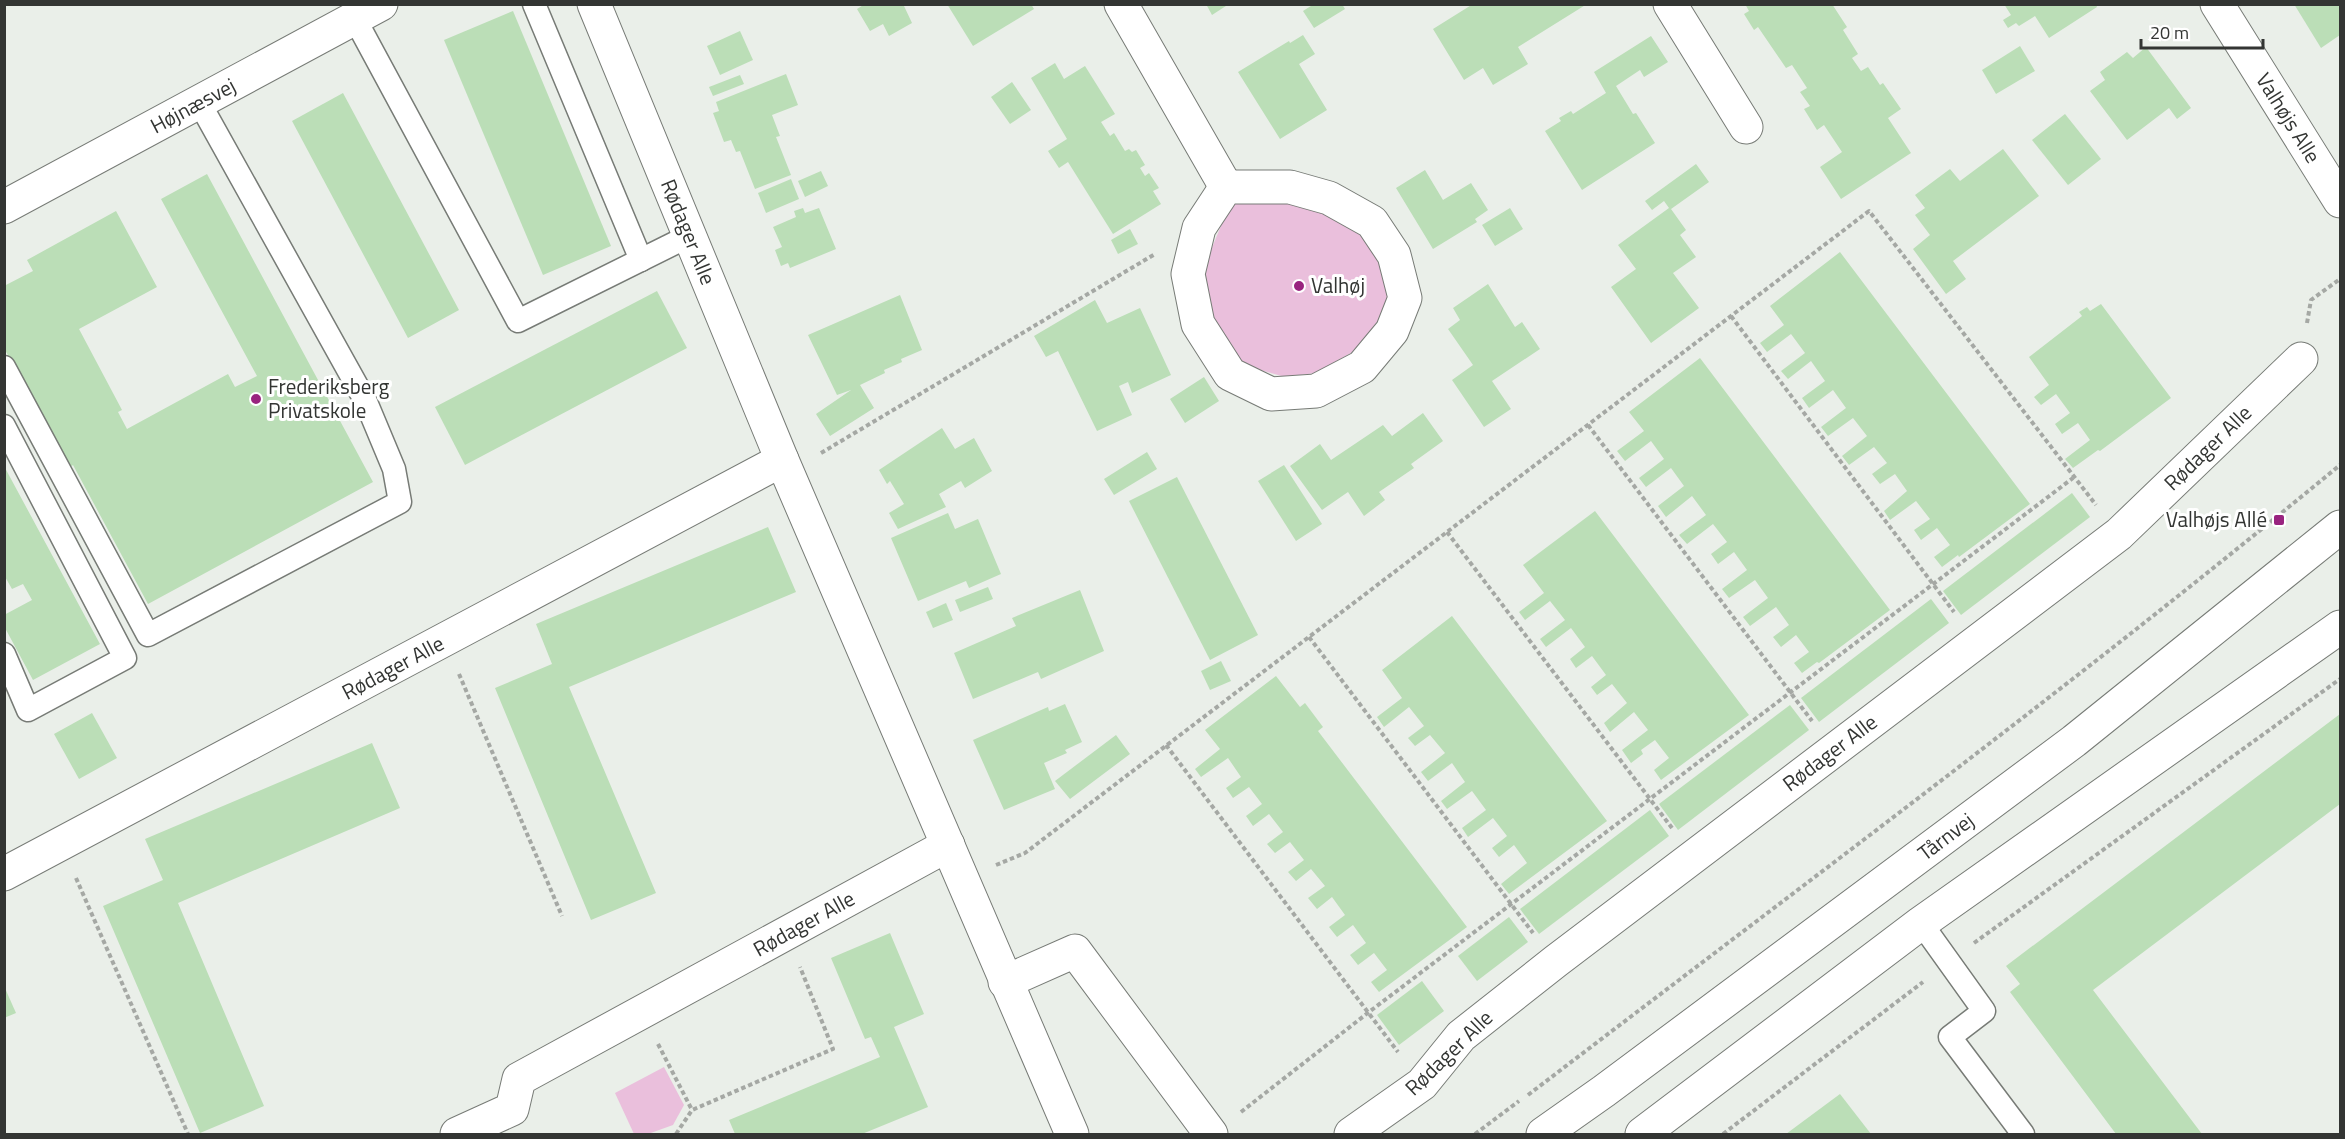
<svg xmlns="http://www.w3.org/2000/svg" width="2345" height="1139" font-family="'Titillium Web',sans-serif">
	<rect width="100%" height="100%" fill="#eaefe9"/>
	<g fill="#eabfdc">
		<path d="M1290,201L1328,210L1367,233L1382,266L1390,303L1358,349L1315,373L1285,377L1242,365L1208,310L1204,267L1230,204Z"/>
		<path d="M664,1067L684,1105L673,1125L648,1134H634L615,1093Z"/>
	</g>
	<g fill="#bbdeb7">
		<path d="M865,4H907L904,6L912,23L889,36L883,24L870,31L857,9Z"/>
		<path d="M947,4H1031L1034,9L973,46Z"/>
		<path d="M1206,4H1229L1212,15Z"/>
		<path d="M1314,4H1342L1345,9L1314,28L1303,11Z"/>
		<path d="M1473,4H1587L1518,47L1528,64L1493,85L1483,68L1464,80L1433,29Z"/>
		<path d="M1745,4H1832L1847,27L1843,30L1858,54L1852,58L1861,71L1868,67L1880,85L1883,83L1901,109L1888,118L1911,153L1841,199L1820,167L1842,152L1824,125L1817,130L1804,109L1810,106L1800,92L1807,88L1792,65L1786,68L1758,27L1754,30L1744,14L1749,11Z"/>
		<path d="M2004,4H2096L2097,7L2049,38L2035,16L2019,26L2016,23L2008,28L2003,20L2011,15Z"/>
		<path d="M2294,4H2340V35L2321,48Z"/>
		<path d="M513,11L611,246L543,275L444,40Z"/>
		<path d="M740,31L753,60L720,75L707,46Z"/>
		<path d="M1303,35L1315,54L1299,64L1327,110L1280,139L1238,72L1289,41L1290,43Z"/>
		<path d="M1651,36L1668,62L1644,77L1640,70L1616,86L1633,114L1636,113L1655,143L1582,190L1545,131L1561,121L1559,118L1571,111L1573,114L1606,93L1594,72Z"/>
		<path d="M2020,46L2035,71L1996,94L1982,70Z"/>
		<path d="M2146,47L2191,108L2177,119L2169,108L2127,140L2090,91L2105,80L2100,72L2127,52L2133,58Z"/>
		<path d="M1055,63L1064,79L1085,66L1115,114L1101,122L1110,136L1114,133L1125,151L1129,149L1132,152L1136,150L1145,165L1140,168L1145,176L1149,173L1159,188L1153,191L1161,204L1113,234L1068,162L1059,168L1048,151L1067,139L1031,78Z"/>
		<path d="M786,74L798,105L772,115L780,136L776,137L791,175L755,189L740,151L736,152L731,140L724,142L713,113L719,111L716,102Z"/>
		<path d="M740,75L744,84L713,96L709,87Z"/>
		<path d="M1012,82L1031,110L1010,124L991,97Z"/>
		<path d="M343,93L459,310L408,338L292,121Z"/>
		<path d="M2065,114L2101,159L2068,185L2032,140Z"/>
		<path d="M2003,149L2039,196L1953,261L1966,279L1946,294L1913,249L1930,235L1915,215L1925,208L1915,195L1950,169L1960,181Z"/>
		<path d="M1696,164L1709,182L1671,209L1686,230L1680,235L1696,257L1673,273L1699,308L1651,343L1611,287L1636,269L1618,245L1669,208L1664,201L1652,210L1645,201Z"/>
		<path d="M1425,170L1443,200L1471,183L1488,210L1475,219L1477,222L1433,249L1396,188Z"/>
		<path d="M821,171L828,186L805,197L798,181Z"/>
		<path d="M207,174L373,482L148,604L73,465L69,468L4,348V286L33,271L27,260L116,211L157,287L79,329L122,410L118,412L127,429L228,374L235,387L257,376L161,199Z"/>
		<path d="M791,179L799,199L766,213L758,193Z"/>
		<path d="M803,208L805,213L819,208L836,249L790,268L788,263L781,266L775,250L782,247L773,227L796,217L794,211Z"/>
		<path d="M1510,208L1523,229L1495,246L1482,225Z"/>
		<path d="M1130,229L1138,244L1118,254L1111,240Z"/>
		<path d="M1840,252L2030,504L1959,557L1958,555L1942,567L1934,557L1950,545L1937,528L1921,540L1914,530L1930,519L1916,501L1890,520L1884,511L1907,491L1895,474L1880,484L1872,474L1887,463L1874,447L1849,465L1842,456L1867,436L1853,418L1828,436L1821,427L1846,408L1833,390L1809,408L1802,398L1825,381L1811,361L1788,379L1781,371L1805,353L1791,334L1767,352L1760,343L1784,325L1770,306Z"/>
		<path d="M1488,284L1515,327L1522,322L1540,349L1492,381L1511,409L1484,427L1452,380L1473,365L1448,329L1460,320L1453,308Z"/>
		<path d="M657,291L687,348L465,465L435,407Z"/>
		<path d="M900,295L922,350L901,359L902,362L884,370L885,373L860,385L874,408L830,436L816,414L851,390L837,395L808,335Z"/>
		<path d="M1095,300L1107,323L1140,308L1171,375L1132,393L1128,382L1119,386L1132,415L1097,431L1058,351L1046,357L1034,336Z"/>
		<path d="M2101,304L2171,398L2100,451L2098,450L2073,468L2065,459L2090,440L2078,423L2062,434L2055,424L2070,413L2056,394L2041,405L2034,397L2049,385L2029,357L2082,316L2079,312L2087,307L2090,311Z"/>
		<path d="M1700,358L1890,610L1819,663L1817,662L1802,673L1794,663L1809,652L1796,635L1781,647L1773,637L1789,625L1776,607L1750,626L1743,617L1768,598L1755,580L1729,598L1722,589L1747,570L1734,552L1718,564L1711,554L1727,542L1713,524L1687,544L1679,535L1706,515L1692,496L1666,517L1658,506L1684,486L1671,468L1646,487L1639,478L1664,459L1651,441L1625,461L1617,451L1644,431L1629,412Z"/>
		<path d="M1204,377L1219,401L1185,423L1170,399Z"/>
		<path d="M1423,413L1443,441L1411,464L1414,468L1379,492L1385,500L1364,516L1348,492L1322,510L1290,466L1320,444L1331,460L1383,425L1392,436Z"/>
		<path d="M942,428L955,449L974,438L992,471L965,488L961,481L939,494L946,507L898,529L889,513L904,504L890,481L887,484L879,470Z"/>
		<path d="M1147,452L1157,469L1114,495L1104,479Z"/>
		<path d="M1284,465L1322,524L1296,541L1258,481Z"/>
		<path d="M4,466L100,644L33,680L4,626V615L32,600L23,584L12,589L4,575Z"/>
		<path d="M1177,477L1258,635L1210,660L1129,501Z"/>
		<path d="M2072,493L2090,517L1961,615L1943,591Z"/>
		<path d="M1595,511L1749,715L1661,780L1654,770L1669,758L1655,740L1641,750L1643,754L1631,763L1622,750L1648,730L1634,712L1610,732L1604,723L1627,703L1612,684L1597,695L1591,687L1606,675L1592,656L1576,668L1570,659L1585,647L1571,628L1546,647L1540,639L1565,620L1550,601L1525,620L1519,612L1544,593L1523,565Z"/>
		<path d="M948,513L955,529L978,519L1001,574L969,588L966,581L918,601L891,538Z"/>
		<path d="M768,527L796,592L569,687L656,893L591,920L495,688L552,664L536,624Z"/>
		<path d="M988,587L993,599L960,612L955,600Z"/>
		<path d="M1080,590L1104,651L1041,679L1038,672L973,699L954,653L1016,626L1012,618Z"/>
		<path d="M1931,599L1949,623L1819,722L1801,698Z"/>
		<path d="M946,603L953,620L933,628L926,612Z"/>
		<path d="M1452,616L1607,821L1509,894L1501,884L1527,863L1514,845L1499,857L1492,848L1507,836L1493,818L1468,837L1462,828L1486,810L1472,791L1447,809L1441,801L1465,782L1452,763L1428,781L1421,772L1445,753L1430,735L1415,746L1408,738L1424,726L1409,707L1384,727L1377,717L1402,698L1382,670Z"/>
		<path d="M1221,661L1231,681L1210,690L1201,671Z"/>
		<path d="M1276,676L1300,707L1305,703L1323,727L1318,731L1467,927L1379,992L1371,982L1387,970L1374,953L1358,965L1350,955L1366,943L1353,925L1337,937L1329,927L1345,915L1332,897L1317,909L1308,898L1325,886L1311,869L1296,881L1288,872L1304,860L1290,842L1275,853L1267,844L1283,832L1269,814L1253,826L1246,816L1262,804L1249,787L1233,798L1226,788L1241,777L1228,758L1201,777L1195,769L1220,749L1205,730Z"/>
		<path d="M1065,704L1082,742L1065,750L1067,753L1044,763L1055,789L1004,810L973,740L1048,707L1049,711Z"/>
		<path d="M1790,705L1809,730L1678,830L1659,804Z"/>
		<path d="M92,713L117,758L79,779L54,734Z"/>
		<path d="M2340,714V804L2093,990L2202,1134H2116L2010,992L2020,984L2006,966Z"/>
		<path d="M1116,735L1130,754L1070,799L1055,781Z"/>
		<path d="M372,743L400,808L178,903L264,1106L200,1133L103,906L163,880L145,839Z"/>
		<path d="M1650,810L1669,836L1539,934L1520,909Z"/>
		<path d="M1509,917L1528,942L1477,981L1458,956Z"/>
		<path d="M890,933L924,1014L894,1027L928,1107L862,1134H735L729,1120L880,1057L871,1037L865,1039L831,958Z"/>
		<path d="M1422,981L1444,1011L1399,1045L1377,1015Z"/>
		<path d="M4,986L16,1013L4,1018Z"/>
		<path d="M1840,1094L1871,1134H1786Z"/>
	</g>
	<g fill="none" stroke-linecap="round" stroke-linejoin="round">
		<g stroke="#777b76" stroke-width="25">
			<g id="service">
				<path d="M534,4L641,260"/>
				<path d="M355,19L518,321L689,236"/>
				<path d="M4,367L148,635L400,502L394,469L366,402L199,102"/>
				<path d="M4,426L125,658L28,710L4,654"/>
				<path d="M1921,923L1984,1011L1950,1037L2023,1134"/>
			</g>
		</g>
		<g stroke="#777b76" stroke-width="35">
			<g id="minor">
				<path d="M594,4L782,460L1072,1134"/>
				<path d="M1121,4L1226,187"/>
				<path d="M1670,4L1746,127"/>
				<path d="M2217,4L2340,201"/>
				<path d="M1226,187H1290L1329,198L1372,222L1394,255L1405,298L1392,331L1362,367L1316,391L1271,394L1230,374L1198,324L1188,274L1199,228Z"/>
				<path d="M4,207L381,4"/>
				<path d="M4,874L782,460"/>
				<path d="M1005,982L1075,951L1211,1134"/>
				<path d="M457,1134L512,1109L519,1079L948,845"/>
				<path d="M1351,1134L1422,1084L1461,1036L1556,961L2119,534L2301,359"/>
			</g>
		</g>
		<g stroke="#777b76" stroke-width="35">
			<g id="tertiary">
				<path d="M1543,1134L1604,1091L2074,741L2340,527"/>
				<path d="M1642,1134L1921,923L2340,627"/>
			</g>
		</g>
		<g stroke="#a5a8a4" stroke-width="4" stroke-dasharray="4.5 3" stroke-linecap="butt">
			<path d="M1731,316L1954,612"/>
			<path d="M2307,323L2311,300L2340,279"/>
			<path d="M1588,425L1812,721"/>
			<path d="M821,453L1155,254"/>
			<path d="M1447,532L1672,828"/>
			<path d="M1309,637L1533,933"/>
			<path d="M459,674L562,916"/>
			<path d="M1166,745L1398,1052"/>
			<path d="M996,865L1025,853L1869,211L2096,505"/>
			<path d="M76,878L188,1134"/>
			<path d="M1974,943L2340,679"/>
			<path d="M658,1044L692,1110"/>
			<path d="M1528,1095C1800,887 2076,683 2340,465"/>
			<path d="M1241,1112L1369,1012L2073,478"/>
			<path d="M676,1134L692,1110L833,1049L800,967"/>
			<path d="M1475,1134L1519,1101"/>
			<path d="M1723,1134L1923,982"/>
		</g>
		<use href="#service" stroke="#fff" stroke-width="22"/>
		<use href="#minor" stroke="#fff" stroke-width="33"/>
		<use href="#tertiary" stroke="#fff" stroke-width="33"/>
	</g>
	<g fill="#99237f" stroke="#fff" stroke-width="2">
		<circle cx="1299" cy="286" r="6"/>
		<circle cx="256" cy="399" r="6"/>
		<rect x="2273" y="514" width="12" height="12" rx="3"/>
	</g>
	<g text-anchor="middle" stroke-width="6" stroke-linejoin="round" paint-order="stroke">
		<g font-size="21" fill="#333533" stroke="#fff">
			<text transform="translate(193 106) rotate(-28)" y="7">Højnæsvej</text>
			<text transform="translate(2288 118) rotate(58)" y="7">Valhøjs Alle</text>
			<text transform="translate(688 232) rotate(68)" y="7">Rødager Alle</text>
			<text transform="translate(2208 448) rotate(-44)" y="7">Rødager Alle</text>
			<text transform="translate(393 668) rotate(-28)" y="7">Rødager Alle</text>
			<text transform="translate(1830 753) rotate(-37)" y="7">Rødager Alle</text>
			<text transform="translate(1946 837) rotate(-37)" y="7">Tårnvej</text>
			<text transform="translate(804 924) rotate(-29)" y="7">Rødager Alle</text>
			<text transform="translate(1449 1053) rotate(-44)" y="7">Rødager Alle</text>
		</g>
		<g font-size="21" fill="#333533" stroke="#fff" text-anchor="start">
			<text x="1311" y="293">Valhøj</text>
			<text x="268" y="394">Frederiksberg<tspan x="268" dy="24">Privatskole</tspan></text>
			<text x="2267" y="527" text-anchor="end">Valhøjs Allé</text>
		</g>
	</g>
	<rect width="2345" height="1139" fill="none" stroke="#333533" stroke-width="12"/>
	<path d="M2141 39v9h122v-9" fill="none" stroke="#333533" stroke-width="3"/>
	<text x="2150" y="39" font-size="18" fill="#333533" stroke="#ffffff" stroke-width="4.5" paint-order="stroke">20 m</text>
</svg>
